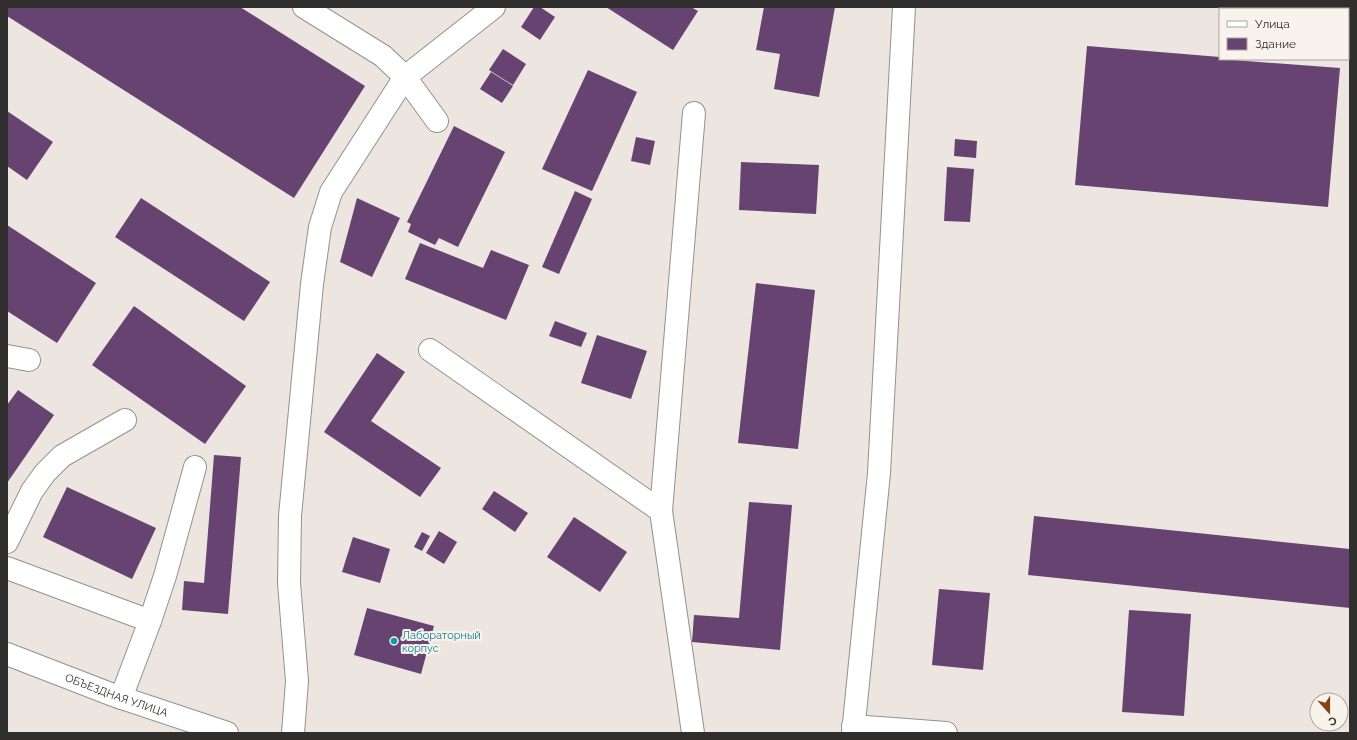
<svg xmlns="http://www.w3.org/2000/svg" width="1357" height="740" font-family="Raleway,sans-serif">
	<rect width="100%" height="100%" fill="#ece5e0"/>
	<g fill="#674372">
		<path d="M8,7H240L365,86L294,198L7,16Z"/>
		<path d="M534,7H540L555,17L540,40L521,27Z"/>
		<path d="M606,7H691L698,11L673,50Z"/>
		<path d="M764,7H835L819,97L774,89L780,54L756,50Z"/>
		<path d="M1087,46L1220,57V59L1340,68L1328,207L1075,185Z"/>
		<path d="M503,49L526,64L513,85L489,70Z"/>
		<path d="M588,70L637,92L592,191L542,169Z"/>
		<path d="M491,72L513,86L502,103L480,89Z"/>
		<path d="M7,111L53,142L27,180L7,166Z"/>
		<path d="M454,126L505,152L458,247L439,238L435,245L408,232L411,224L407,222Z"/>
		<path d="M636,137L655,141L650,165L631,161Z"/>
		<path d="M955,139L977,141L976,158L954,156Z"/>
		<path d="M741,162L819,165L816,214L739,210Z"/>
		<path d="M947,167L974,169L970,222L944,221Z"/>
		<path d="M575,191L592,199L559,274L542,267Z"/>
		<path d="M141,198L270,282L244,321L115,237Z"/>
		<path d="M357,198L400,218L372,277L340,262Z"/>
		<path d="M7,225L96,283L57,343L7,311Z"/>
		<path d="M420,243L483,268L491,250L529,265L506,320L405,279Z"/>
		<path d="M756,283L815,290L798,449L738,443Z"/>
		<path d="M134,306L246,386L205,444L92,365Z"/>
		<path d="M555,321L587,333L581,347L549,336Z"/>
		<path d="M597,335L647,351L631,399L581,383Z"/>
		<path d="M377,353L405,372L371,421L441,468L420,497L324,432Z"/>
		<path d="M18,390L54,415L7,483V405Z"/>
		<path d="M214,455L241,457L228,614L182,610L184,581L204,583Z"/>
		<path d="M67,487L156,528L132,579L43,537Z"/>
		<path d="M494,491L528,513L515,532L482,509Z"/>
		<path d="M749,502L792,505L780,650L692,642L694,615L739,618Z"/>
		<path d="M1034,516L1350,549V608L1028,575Z"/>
		<path d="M574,517L627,552L600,592L547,557Z"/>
		<path d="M439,531L457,542L444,564L426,553Z"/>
		<path d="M422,532L430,536L422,551L414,547Z"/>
		<path d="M353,537L390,549L380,583L342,572Z"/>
		<path d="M939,589L990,593L983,670L932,665Z"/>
		<path d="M367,608L434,626L421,674L354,655Z"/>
		<path d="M1129,610L1191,614L1184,716L1122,712Z"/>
	</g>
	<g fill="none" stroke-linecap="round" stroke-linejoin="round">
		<g stroke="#96918c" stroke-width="24">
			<g id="minor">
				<path d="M304,7L383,56L405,77L437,121"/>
				<path d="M430,350L661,511"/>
				<path d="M7,356L29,360"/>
				<path d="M7,542L32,491L45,473L62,456L125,420"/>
				<path d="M7,568L150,621"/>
				<path d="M121,698L150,621L165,576L195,467"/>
				<path d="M853,726L946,733"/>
				<path d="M293,733L297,681L289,583L290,516L312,284L320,227L331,192L405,77L494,7"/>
				<path d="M693,733L661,511L694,113"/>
				<path d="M853,733L879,473L904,7"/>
			</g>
		</g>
		<g stroke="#96918c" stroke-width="24">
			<g id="major">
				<path id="s1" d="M7,654L113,695L227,733"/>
			</g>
		</g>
		<use href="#minor" stroke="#fff" stroke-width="22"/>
		<use href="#major" stroke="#fff" stroke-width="22"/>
	</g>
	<circle fill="#0f9aa8" stroke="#f9f3ed" stroke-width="1.5" cx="394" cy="641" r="4"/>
	<g text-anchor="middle" stroke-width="4" stroke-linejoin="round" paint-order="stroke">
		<g font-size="11" fill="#0d838f" stroke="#f9f3ed" text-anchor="start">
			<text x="402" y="639">Лабораторный<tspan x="402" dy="13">корпус</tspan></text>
		</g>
		<g font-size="11" fill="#312f2d" stroke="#f9f3ed">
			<text dy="4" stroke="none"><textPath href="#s1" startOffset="117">ОБЪЕЗДНАЯ УЛИЦА</textPath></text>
		</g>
	</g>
	<rect width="1357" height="740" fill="none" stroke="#312f2d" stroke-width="16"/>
	<rect x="1219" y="8" width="130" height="52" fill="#f9f3ed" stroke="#a9a5a0"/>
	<rect x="1227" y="21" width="20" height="6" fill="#ffffff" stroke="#a9a5a0"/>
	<text x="1255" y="28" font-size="12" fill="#312f2d">Улица</text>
	<rect x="1227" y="38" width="20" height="12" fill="#674372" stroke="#a9a5a0"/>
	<text x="1255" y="48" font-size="12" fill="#312f2d">Здание</text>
	<g transform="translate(1329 712) rotate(159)"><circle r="19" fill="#f9f3ed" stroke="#a9a5a0"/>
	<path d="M0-3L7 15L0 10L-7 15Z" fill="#854312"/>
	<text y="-6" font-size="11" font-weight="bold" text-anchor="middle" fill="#312f2d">С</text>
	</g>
</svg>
